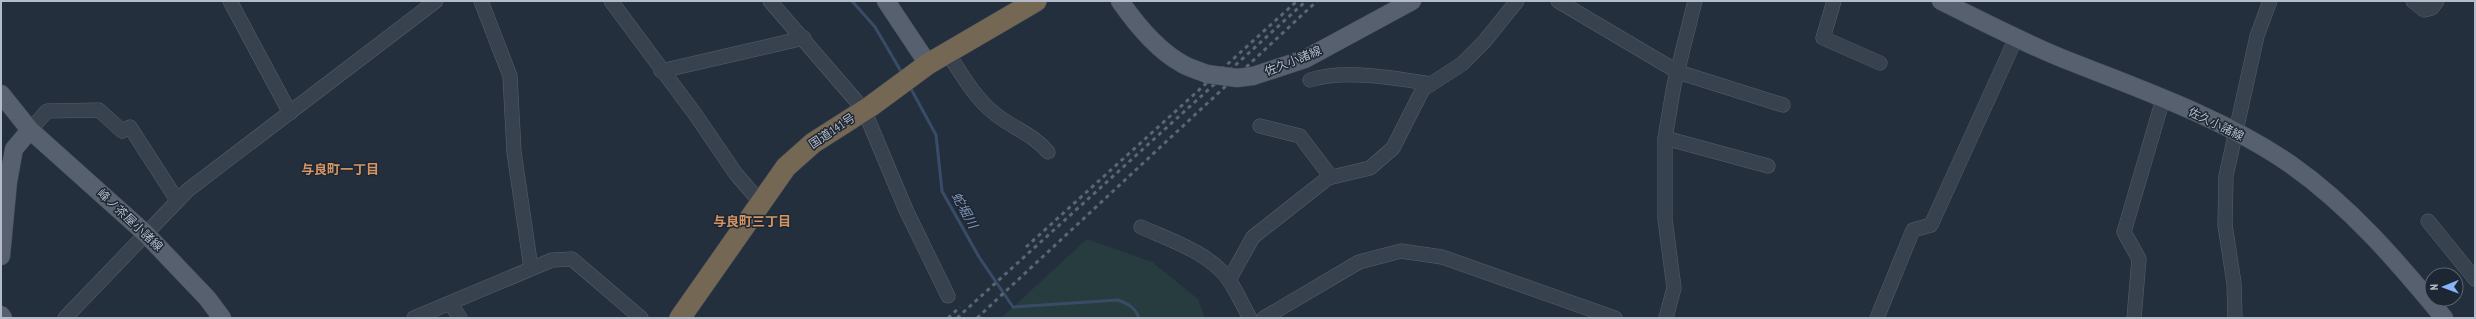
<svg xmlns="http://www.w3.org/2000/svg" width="2476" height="319" font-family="'PT Sans Narrow','Noto Sans JP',sans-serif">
  <rect width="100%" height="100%" fill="#242f3e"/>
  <path fill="#263c3f" d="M1087,239L1152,262L1198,299L1205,318H1001Z"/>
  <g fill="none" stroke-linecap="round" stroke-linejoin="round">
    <g stroke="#394c67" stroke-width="3">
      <path d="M852,1L875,27L902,73"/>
      <path d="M910,87L936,135L942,191L979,257L1013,307L1118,300C1128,304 1135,307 1139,318"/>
    </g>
    <defs>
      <g id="minor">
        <path d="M230,1L290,113"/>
        <path d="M481,1L510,76L514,152L531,268"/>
        <path d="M611,1L695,114L736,174L762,204"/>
        <path d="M770,1L864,110L906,210L948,296"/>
        <path d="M1558,1L1678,72L1783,105"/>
        <path d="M1834,1L1823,38L1880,63"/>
        <path d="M2413,1L2424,10L2432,8L2437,1"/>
        <path d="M947,52C961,73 974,97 994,113C1012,128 1033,134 1048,152"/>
        <path d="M661,71L804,38"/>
        <path d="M1310,80C1343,69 1397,78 1431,84"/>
        <path d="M1260,126L1300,136L1331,177"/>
        <path d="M30,130L47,111L99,110L122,131L130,127L177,200"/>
        <path d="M1665,138L1768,166"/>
        <path d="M2428,221L2475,279"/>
        <path d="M1141,227C1170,240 1210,253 1229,280C1237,292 1243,306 1250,318"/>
        <path d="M1229,280L1253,237L1328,178L1370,168L1393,148L1423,89L1462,64L1484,42L1517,1"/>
        <path d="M450,303L460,318"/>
        <path d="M65,318L188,190L436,1"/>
        <path d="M414,318L552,260L572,259L641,318"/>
        <path d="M1264,318L1359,262L1401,251L1442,257L1615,318"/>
        <path d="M1666,318L1674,288L1665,219V138L1674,85L1695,1"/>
        <path d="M1877,318L1913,230L1931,225L2016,38"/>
        <path d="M2134,318L2139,259L2124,232L2163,99"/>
        <path d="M2235,318L2234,283L2225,225L2226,176L2257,36L2270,1"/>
      </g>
      <g id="major">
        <path d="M886,1L928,64"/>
        <path d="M1120,1C1136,24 1156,49 1181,63C1188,68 1198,70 1207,74"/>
        <path d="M1941,1C1980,20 2018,40 2059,57C2136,88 2220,116 2290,164C2350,206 2397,261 2444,318"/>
        <path d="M1253,76L1305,59L1412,1"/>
        <path d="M1,94L30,130L145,233L207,298L222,318"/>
        <path d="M1,256L8,182L14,149L30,130"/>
        <path d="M1,315L3,318"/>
      </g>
      <path id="highway" d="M680,318L786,167L813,143L871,106L928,64L1036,1"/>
    </defs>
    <use href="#minor" stroke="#565f6c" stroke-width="15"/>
    <use href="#major" stroke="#414a57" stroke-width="19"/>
    <use href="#highway" stroke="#434c59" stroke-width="22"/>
    <use href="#minor" stroke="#38414e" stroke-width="14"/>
    <use href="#major" stroke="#56606e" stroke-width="18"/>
    <use href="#highway" stroke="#746855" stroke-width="21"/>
    <g stroke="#5a6575" stroke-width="3" stroke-dasharray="4 4" stroke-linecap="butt">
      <path d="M1026,247L1297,1"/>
      <path d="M948,318L960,307"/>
      <path d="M957,318L1306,1"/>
      <path d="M977,318L1317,1"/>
    </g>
    <defs>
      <path id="major-bridge" d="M1207,74L1237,78L1253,76"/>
    </defs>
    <use href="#major-bridge" stroke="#414a57" stroke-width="19" stroke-linecap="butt"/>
    <use href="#major-bridge" stroke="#56606e" stroke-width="18"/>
  </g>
  <g text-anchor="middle" stroke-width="3" stroke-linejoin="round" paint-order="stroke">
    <g font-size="12" fill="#b4bcc9" stroke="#1d2633">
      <text transform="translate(1293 61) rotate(-22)" y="4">佐久小諸線</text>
      <text transform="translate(2216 124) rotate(26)" y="4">佐久小諸線</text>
      <text transform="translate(832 131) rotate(-34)" y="4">国道141号</text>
      <text transform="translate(130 220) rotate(43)" y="4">峰ノ茶屋小諸線</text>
    </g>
    <g font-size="13" font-weight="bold" fill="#d59563" stroke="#1d2633">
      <text x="340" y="174">与良町一丁目</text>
      <text x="752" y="226">与良町三丁目</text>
    </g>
    <g font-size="13" font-style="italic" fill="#7c92b1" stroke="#1d2633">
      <text transform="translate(965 210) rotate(61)" y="5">蛇堀川</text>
    </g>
  </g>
  <rect width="2476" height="319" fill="none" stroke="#b4bcc9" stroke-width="4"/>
  <g transform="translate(2444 287) rotate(269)"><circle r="19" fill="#1d2633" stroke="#59626f"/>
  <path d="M0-3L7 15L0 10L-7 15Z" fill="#8ab4f8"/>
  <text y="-6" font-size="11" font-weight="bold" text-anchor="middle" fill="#b4bcc9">N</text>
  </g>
</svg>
